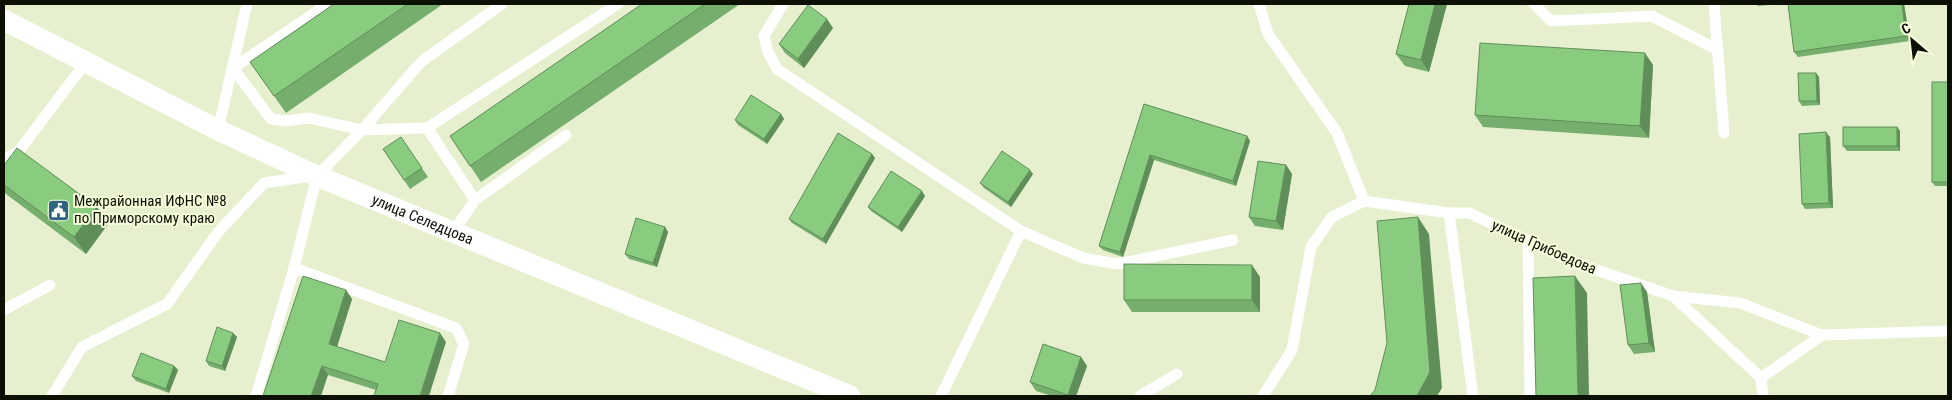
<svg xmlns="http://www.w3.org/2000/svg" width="1952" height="400" font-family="'Roboto Condensed',sans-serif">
  <rect width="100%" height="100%" fill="#e7f0ce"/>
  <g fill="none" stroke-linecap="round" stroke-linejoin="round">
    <g stroke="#fff" stroke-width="11">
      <path d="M328,4L233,68L271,119L286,121L309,118L362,130L427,128L618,4"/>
      <path d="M783,4L764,36L768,52L777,69L1021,231L941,396"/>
      <path d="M1259,4L1268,34L1337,133L1364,201"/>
      <path d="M1534,4L1551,21L1652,16L1718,50"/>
      <path d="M1714,4L1724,133"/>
      <path d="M427,128L475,200"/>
      <path d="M218,130L247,4"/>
      <path d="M4,159L18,152L86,62"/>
      <path d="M1449,213L1473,396"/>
      <path d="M1021,231L1083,258L1118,264L1233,240"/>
      <path d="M453,232L475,200L566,135"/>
      <path d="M1528,242L1530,396"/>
      <path d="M294,268L456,328L464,344L448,396"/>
      <path d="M1673,296L1761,378L1763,396"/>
      <path d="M4,310L50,285"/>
      <path d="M1761,378L1822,335"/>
      <path d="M52,396L82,347L167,304L219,231L264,183L311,176"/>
      <path d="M256,396L294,268L317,176L362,130L421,62L502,4"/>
      <path d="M1140,396L1177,374"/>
      <path d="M1263,396L1292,350L1311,247L1332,217L1364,201L1449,213H1469L1576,263L1673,296L1740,303L1822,335L1948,331"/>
    </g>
    <path stroke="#fff" stroke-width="21" id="s1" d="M4,20L218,130L317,176L850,396"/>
  </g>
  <g fill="#76af6d">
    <path d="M334,4H443L286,113L250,62Z"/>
    <path d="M642,4H740L481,182L450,136Z"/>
    <path d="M1409,4H1447L1429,72L1405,66L1396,54Z"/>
    <path d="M1756,4H1779L1758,6Z"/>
    <path d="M1788,4H1904L1910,41L1798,57L1794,52Z"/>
    <path d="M833,28L804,68L785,53L779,44Z"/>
    <path d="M1653,65L1649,138L1483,127L1475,115Z"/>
    <path d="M1816,73L1819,77L1820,105L1802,106L1799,101Z"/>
    <path d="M1948,82V186H1935L1932,182Z"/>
    <path d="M1144,104L1247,136L1250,141L1236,186L1154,160L1123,257L1103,250L1099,246Z"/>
    <path d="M781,114L784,119L767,144L738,125L735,120Z"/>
    <path d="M1897,127L1900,131V151H1847L1843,146Z"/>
    <path d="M401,137L428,177L410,189L383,149Z"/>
    <path d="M1830,137L1833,208L1805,209L1802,204Z"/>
    <path d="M872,154L875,158L826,244L792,223L789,219Z"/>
    <path d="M4,165L97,207L108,224L86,254L6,194L4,192Z"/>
    <path d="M1286,165L1292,174L1283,230L1255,226L1249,217Z"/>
    <path d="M1033,174L1011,207L984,188L980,183Z"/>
    <path d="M925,196L902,232L871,211L868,207Z"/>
    <path d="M665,227L668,232L657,267L629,259L625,254Z"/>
    <path d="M1260,277V312H1132L1124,300Z"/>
    <path d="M346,290L352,299L337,347L385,362L446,342L376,390L328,375L263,396Z"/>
    <path d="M1647,292L1655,352L1634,354L1628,345Z"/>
    <path d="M233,333L237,337L225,371L209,366L206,361Z"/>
    <path d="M1081,357L1087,366L1076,396H1052L1036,391L1030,382Z"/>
    <path d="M174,366L178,370L169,393L136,381L132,376Z"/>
  </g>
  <g fill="#608e59">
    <path d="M1435,4H1447L1429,72L1421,60Z"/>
    <path d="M1902,4H1904L1910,41L1906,36Z"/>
    <path d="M827,19L833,28L804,68L798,59Z"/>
    <path d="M1645,53L1653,65L1649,138L1640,126Z"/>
    <path d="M1816,73L1819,77L1820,105L1817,101Z"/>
    <path d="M781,114L784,119L767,144L764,139Z"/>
    <path d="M1897,127L1900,131V151L1897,146Z"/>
    <path d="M1826,132L1830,137L1833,208L1829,203Z"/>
    <path d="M1247,136L1250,141L1236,186L1233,181Z"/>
    <path d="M872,154L875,158L826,244L823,239Z"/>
    <path d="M1150,155L1154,160L1123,257L1120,252Z"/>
    <path d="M1286,165L1292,174L1283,230L1276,221Z"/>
    <path d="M1030,170L1033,174L1011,207L1008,202Z"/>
    <path d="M922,191L925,196L902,232L898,227Z"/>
    <path d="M97,207L108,224L86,254L74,237Z"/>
    <path d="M1418,217L1429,234L1442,388L1437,396H1417Z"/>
    <path d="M665,227L668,232L657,267L653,263Z"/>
    <path d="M1252,265L1260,277V312L1252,300Z"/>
    <path d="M1575,276L1587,293L1589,396H1578Z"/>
    <path d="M1641,283L1647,292L1655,352L1649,343Z"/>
    <path d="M346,290L352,299L335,353L329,344Z"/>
    <path d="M233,333L237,337L225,371L222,366Z"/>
    <path d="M440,333L446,342L429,396H420Z"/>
    <path d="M1081,357L1087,366L1076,396H1069L1068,395Z"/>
    <path d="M174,366L178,370L169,393L166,389Z"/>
    <path d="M322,366L328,375L321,396H311Z"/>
  </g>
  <g fill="#89cb7f" stroke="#608e59">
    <path d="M334,4H408L274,96L250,62Z"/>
    <path d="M642,4H705L470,166L450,136Z"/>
    <path d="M1409,4H1435L1421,60L1396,54Z"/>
    <path d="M1788,4H1902L1906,36L1794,52Z"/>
    <path d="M808,5L827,19L798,59L779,44Z"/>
    <path d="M1480,43L1645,53L1640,126L1475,115Z"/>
    <path d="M1798,73H1816L1817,101H1799Z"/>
    <rect x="1932" y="82" width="16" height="100"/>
    <path d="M751,95L781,114L764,139L735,120Z"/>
    <path d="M1144,104L1247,136L1233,181L1150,155L1120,252L1099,246Z"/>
    <rect x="1843" y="127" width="54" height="19"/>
    <path d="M1826,132L1829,203L1802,204L1799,134Z"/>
    <path d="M838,133L872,154L823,239L789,219Z"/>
    <path d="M401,137L422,168L404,180L383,149Z"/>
    <path d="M17,148L97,207L74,237L4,185V165Z"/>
    <path d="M1002,151L1030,170L1008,202L980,183Z"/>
    <path d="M1258,161L1286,165L1276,221L1249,217Z"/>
    <path d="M891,171L922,191L898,227L868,207Z"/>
    <path d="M1418,217L1430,372L1417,396H1370L1375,390L1387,343L1377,221Z"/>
    <path d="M636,218L665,227L653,263L625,254Z"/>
    <path d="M1124,264L1252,265V300H1124Z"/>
    <path d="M303,276L346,290L329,344L385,362L399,320L440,333L420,396H374L378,384L322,366L311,396H263Z"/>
    <path d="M1575,276L1578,396H1536L1533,278Z"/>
    <path d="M1641,283L1649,343L1628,345L1620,285Z"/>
    <path d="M217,327L233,333L222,366L206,361Z"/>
    <path d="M1043,344L1081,357L1068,395L1030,382Z"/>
    <path d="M141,353L174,366L166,389L132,376Z"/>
  </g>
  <defs>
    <symbol id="civic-square" viewBox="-11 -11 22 22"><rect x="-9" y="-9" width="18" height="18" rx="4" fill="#2d657f" stroke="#f5fddb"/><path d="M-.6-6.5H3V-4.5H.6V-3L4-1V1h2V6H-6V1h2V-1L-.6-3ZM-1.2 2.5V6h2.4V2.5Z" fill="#fff"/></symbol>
  </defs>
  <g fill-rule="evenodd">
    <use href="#civic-square" x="46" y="198" width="25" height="25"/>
  </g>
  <g text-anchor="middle" stroke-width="4" stroke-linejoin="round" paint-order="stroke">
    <g font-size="15" fill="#0d1005" stroke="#f5fddb" text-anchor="start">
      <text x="74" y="206">Межрайонная ИФНС №8<tspan x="74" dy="17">по Приморскому краю</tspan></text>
    </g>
    <g font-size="15" fill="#0d1005" stroke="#f5fddb">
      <text dy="5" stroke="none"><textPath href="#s1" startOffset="464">улица Селедцова</textPath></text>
      <text transform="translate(1544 247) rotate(24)" y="5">улица Грибоедова</text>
    </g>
  </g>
  <rect width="1952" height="400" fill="none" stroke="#0d1005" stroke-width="10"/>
  <g transform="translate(1912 40) rotate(332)" stroke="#f5fddb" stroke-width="4" paint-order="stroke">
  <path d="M0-4L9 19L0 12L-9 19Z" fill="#0d1005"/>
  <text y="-8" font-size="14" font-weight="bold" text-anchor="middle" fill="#0d1005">С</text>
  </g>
</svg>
